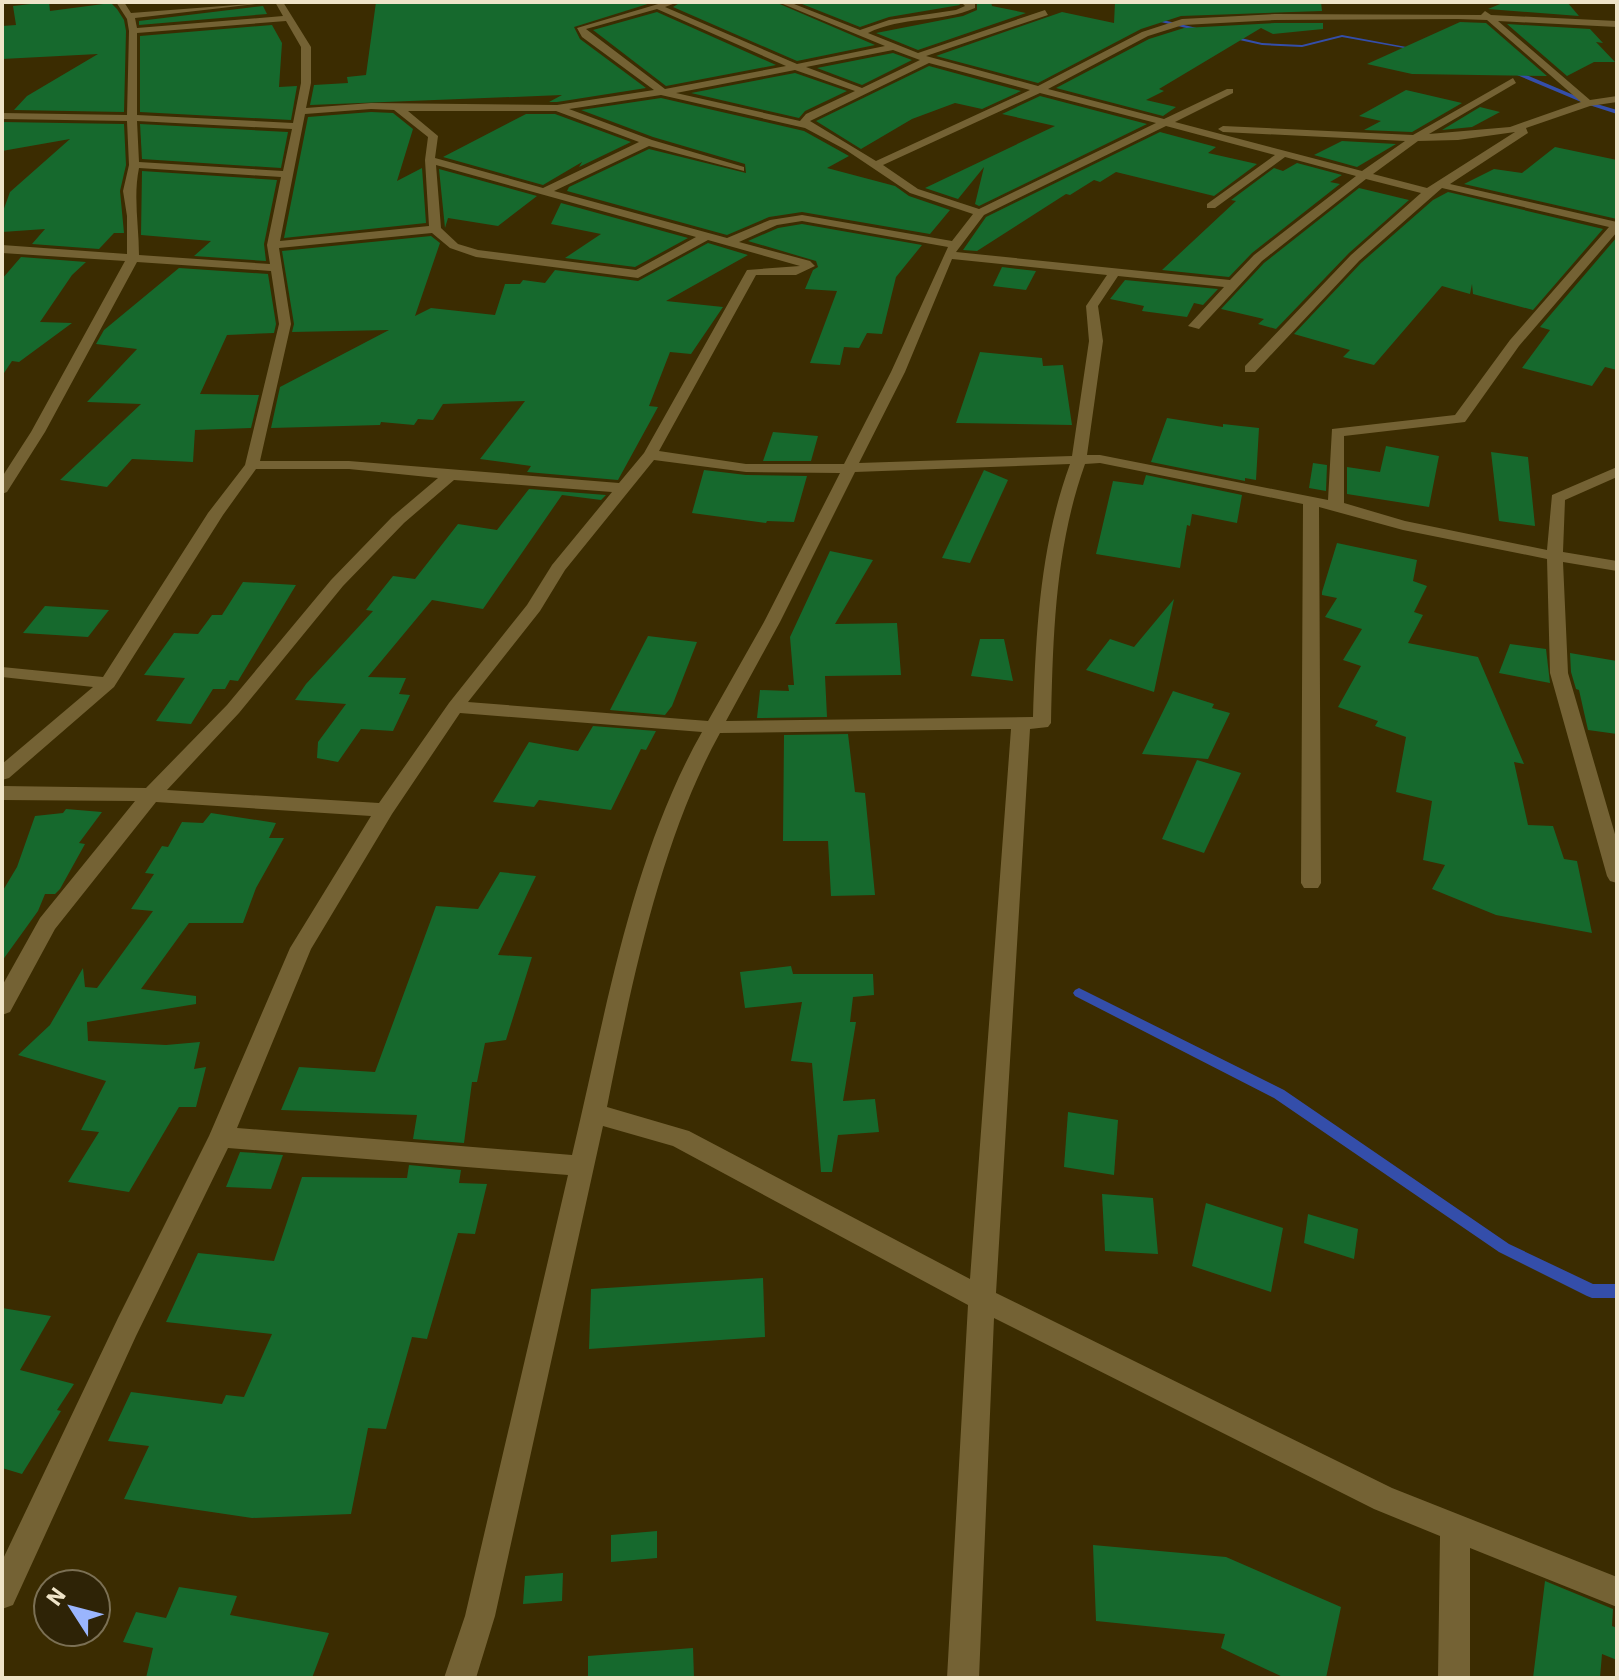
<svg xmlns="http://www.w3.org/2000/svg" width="1619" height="1680" font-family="'IBM Plex Sans',sans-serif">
  <rect width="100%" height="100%" fill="#3b2c01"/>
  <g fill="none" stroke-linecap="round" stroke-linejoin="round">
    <g fill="#344eaa" fill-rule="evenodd">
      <path d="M1150,17L1201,29V30L1199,31L1148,19Z"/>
      <path d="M1228,35L1262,43L1302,45L1342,35L1417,49L1415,50L1342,37L1302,47L1262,45L1226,37Z"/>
      <path d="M1512,69L1590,102L1617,110V114L1586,104L1510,72Z"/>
      <path d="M1079,988L1284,1090L1509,1244L1593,1284H1617V1298H1592L1587,1296L1499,1252L1274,1098L1075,996L1073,993L1075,990Z"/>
    </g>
  </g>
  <g fill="#16692d">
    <path d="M49,2L50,11L111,3L117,9L124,20L126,31L124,112L14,110L27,96L98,54L2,59V26L16,25L13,6Z"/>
    <path d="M376,2H654L574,27L580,39L646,88L557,102H549L562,95L310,105L314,85L348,83L347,77L366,75Z"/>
    <path d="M681,2H775L875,45L797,61L673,7Z"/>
    <path d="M797,2H958L960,5L889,17L860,27Z"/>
    <path d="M977,2H991L992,6L1026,13L918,50L876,33L963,16L977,10Z"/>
    <path d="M1115,2H1321L1322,11L1181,16L1141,29L1038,83L936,56L1062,12L1114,23Z"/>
    <path d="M1505,2H1567L1579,16L1488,9Z"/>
    <path d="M263,6L267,14L139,25V21Z"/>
    <path d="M657,12L776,65L666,86L593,30Z"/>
    <path d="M1460,22L1486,23L1547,76L1412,74L1367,64Z"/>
    <path d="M1275,23H1323V29L1273,34L1261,28L1159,89L1164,91L1146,100L1176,107L1163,116L1056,88L1149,39L1184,28Z"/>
    <path d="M1507,24L1590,29L1603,43L1596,42L1615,62H1594L1567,76Z"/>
    <path d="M272,25L282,43L279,87L297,86L291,120L140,112V36Z"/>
    <path d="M893,53L912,60L862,85L817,68Z"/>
    <path d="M929,66L1021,91L982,109L955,103L912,119L861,149L816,121Z"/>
    <path d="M795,73L847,91L805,111L799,118L691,93Z"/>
    <path d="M1406,90L1462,103L1412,132L1364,130L1381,121L1359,116Z"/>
    <path d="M1040,96L1147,124L979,206L975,204L984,167L958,199L925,188L1055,126L1002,114Z"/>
    <path d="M661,98L804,131L849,156L827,168L895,186L909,196L950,210L930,234L802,212L769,217L727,235L567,191L569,187L649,149L746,173L745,164L653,137L581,110Z"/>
    <path d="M1480,107L1500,112L1472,127L1442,130Z"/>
    <path d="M371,112L393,113L413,129L397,181L422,168L426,223L284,238L308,117Z"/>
    <path d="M526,114H555L631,142L579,167L582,162L543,185L443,157Z"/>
    <path d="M2,122L124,124L126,165L120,191L124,233H114L99,249L32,244L45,229L2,232V214L10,192L70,139L2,151Z"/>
    <path d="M140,124L288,132L281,168L142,159Z"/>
    <path d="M1160,132L1216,147L1208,153L1257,164L1214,196L1116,172L1100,182L1094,180L1070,195L1066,194L977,251L963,250L986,217Z"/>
    <path d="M1342,141L1396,144L1357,167L1314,155Z"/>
    <path d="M1555,147L1617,160V219L1464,184L1494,169L1522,173Z"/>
    <path d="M1297,163L1342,175L1330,182L1340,184L1252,253L1229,277L1162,270L1236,201L1231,200L1274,168L1283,171Z"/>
    <path d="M439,169L537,196L498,226L448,218L445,228Z"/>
    <path d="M142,171L277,180L264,244L266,261L194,256L211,241L141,235Z"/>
    <path d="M1359,188L1409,200L1349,253L1276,329L1258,324L1264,319L1221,309L1264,263Z"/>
    <path d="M1448,192L1603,229L1533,310L1473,294L1472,284L1470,294L1442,286L1374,365L1343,357L1350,350L1294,334L1361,263L1433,200Z"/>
    <path d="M561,203L688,238L635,267L565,258L601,234L551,224Z"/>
    <path d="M802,224L922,245L896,277L882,334L867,333L859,348L844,347L840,365L810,363L837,291L805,289L813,270L818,267L816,261L748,241L778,228Z"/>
    <path d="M431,236L440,243L415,316L431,308L495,315L505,284H520L523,280L545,283L555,270L638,281L708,243L748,255L666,301L723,307L691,354L670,352L649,406L658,407L618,480L527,472L531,466L480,459L525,401L443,404L433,420L418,419L414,425L381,422L380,425L271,428L280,387L389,330L292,332L294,324L282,251Z"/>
    <path d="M1617,237V370L1605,367L1592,386L1522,368L1550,330L1540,327Z"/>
    <path d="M21,257L86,262L72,275L40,322L72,323L19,362L12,361L2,376V279Z"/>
    <path d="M1002,267L1036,271L1026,290L993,286Z"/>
    <path d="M179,268L268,274L276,324L274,333L227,335L200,394L259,395L251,428L195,430L193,462L132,459L107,487L60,480L141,404L87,402L137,349L96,344L104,330Z"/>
    <path d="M1125,280L1218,289L1203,305L1194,303L1187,317L1142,311L1144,306L1110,299Z"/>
    <path d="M980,352L1042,358L1043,366L1063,365L1072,425L956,423Z"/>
    <path d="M1167,418L1223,427V424L1259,428L1256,480L1245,478V481L1151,462Z"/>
    <path d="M773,432L818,436L811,461H763Z"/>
    <path d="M1386,446L1439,456L1429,507L1347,494V467L1380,472Z"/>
    <path d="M1491,452L1528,457L1535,526L1499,521Z"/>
    <path d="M1313,463L1327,465L1326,491L1309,488Z"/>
    <path d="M704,470L746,475L807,476L794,522L767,521L766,523L692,513Z"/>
    <path d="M984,470L1008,480L970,563L942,558Z"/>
    <path d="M1146,475L1242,495L1237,523L1192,514L1190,526L1187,525L1180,568L1096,554L1113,481L1143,485Z"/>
    <path d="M529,489L606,495L601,500L562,495L483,609L432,600L368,677L406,678L399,694L410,695L393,731L361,729L338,762L317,758L318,742L346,704L295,700L306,684L373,611L366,610L393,576L415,579L458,524L497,530Z"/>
    <path d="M1337,543L1417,560L1413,581L1427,586L1414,612L1423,615L1408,643L1478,657L1524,764L1514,762L1528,825L1553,826L1564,859L1577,861L1592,933L1496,915L1432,889L1445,865L1423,860L1432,801L1396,792L1406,737L1375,726L1378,721L1338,707L1361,666L1343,660L1362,629L1325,617L1337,598L1322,595V592Z"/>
    <path d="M830,551L873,560L835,624L897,623L901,675L825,676L827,717L757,718L760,690L789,691L788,685H794L790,637Z"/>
    <path d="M243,582L296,585L238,681L230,680L225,689H213L191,724L156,721L185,678L144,675L174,633L198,634L212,615H222Z"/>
    <path d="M1174,599L1154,692L1086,670L1110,639L1134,647Z"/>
    <path d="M45,606L109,610L88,637L23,633Z"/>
    <path d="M648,636L697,642L672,706L665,715L610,710Z"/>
    <path d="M980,639H1004L1013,681L971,676Z"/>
    <path d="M1510,644L1546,649L1550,683L1499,673Z"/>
    <path d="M1570,653L1617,661V734L1588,730L1579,690L1576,689L1571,672Z"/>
    <path d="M1173,691L1214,704L1212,708L1230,713L1208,759L1142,754Z"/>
    <path d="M593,726L656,731L646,750L641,749L611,810L539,800L534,807L493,802L529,742L578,751Z"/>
    <path d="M848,734L855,792L865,793L875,895L831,896L828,841H783L784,735Z"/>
    <path d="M1197,760L1241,773L1204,853L1162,839Z"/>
    <path d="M66,809L102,812L79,843L85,844L60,889L55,894H45L38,911L2,961V892L17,867L35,816L63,813Z"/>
    <path d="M211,813L276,823L269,838H284L256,888L243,923H189L141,989L196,996V1004L87,1022L88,1041L166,1045L200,1042L194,1069L206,1067L196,1107H179L129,1192L68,1182L99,1132L81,1130L106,1081L18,1055L50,1025L83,968L85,987L97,988L153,911L131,909L154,874L145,873L162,846L168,847L182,822L203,823Z"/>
    <path d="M500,872L536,876L498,955L532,957L506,1040L485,1043L477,1082H472L464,1143L413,1139L417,1115L281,1110L299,1067L375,1072L436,906L478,909Z"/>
    <path d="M791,966L793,974H873L874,995L853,997L850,1022H856L843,1101L875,1099L879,1132L838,1135L832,1172H821L812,1063L791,1061L802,1002L745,1008L740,972Z"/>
    <path d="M1068,1112L1118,1120L1114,1175L1064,1167Z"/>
    <path d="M240,1152L283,1155L271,1189L226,1187Z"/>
    <path d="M409,1165L461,1170L459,1183L487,1184L475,1234L458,1233L427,1339L412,1337L386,1429L368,1428L351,1514L252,1518L124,1499L149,1446L108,1441L131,1392L222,1404L226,1395L244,1397L272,1334L166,1322L198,1253L274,1261L302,1177L407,1178Z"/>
    <path d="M1102,1194L1153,1198L1158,1254L1105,1251Z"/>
    <path d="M1206,1203L1283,1228L1271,1292L1192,1266Z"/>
    <path d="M1308,1214L1358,1229L1354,1259L1304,1243Z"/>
    <path d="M763,1278L765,1337L589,1349L591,1289Z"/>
    <path d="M2,1308L51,1316L20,1370L74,1384L57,1410L61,1411L22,1474L2,1468Z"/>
    <path d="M657,1531V1558L611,1562V1535Z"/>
    <path d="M1093,1545L1226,1557L1341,1607L1326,1678H1285L1221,1648L1225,1634L1096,1621Z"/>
    <path d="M563,1573L562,1601L523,1604L525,1576Z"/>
    <path d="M1545,1581L1613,1609L1612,1626L1617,1628V1660L1602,1654L1600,1678H1533Z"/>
    <path d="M179,1587L237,1596L230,1615L329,1633L312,1678H146L153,1648L123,1642L136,1612L166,1618Z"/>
    <path d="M693,1648L694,1678H588V1656Z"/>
  </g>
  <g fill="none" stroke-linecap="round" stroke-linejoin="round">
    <path fill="#746234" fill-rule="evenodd" d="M116,2H124L131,13L274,2L135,18L137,28L283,16L275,2H283L311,47V83L306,108L371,103L557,105L654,90L582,37L577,28L665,2H678L665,7L797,64L885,46L778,2H789L860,30L889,20L956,10L965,6L961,2L975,4V8C941,23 902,16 868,33L918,53L1045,10L1048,15L926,56L1038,86L1142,32L1182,19L1275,14L1481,15L1485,11L1491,15L1617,21V27L1498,21L1590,100L1617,96V102L1590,106L1526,128L1528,133L1450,184L1617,222V232L1519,346L1465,422L1344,436V503L1405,521L1547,550L1552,495L1617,467V477L1565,500L1563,552L1617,561V571L1563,562L1568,673L1617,841V883L1610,881L1607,876L1550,673L1547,559L1403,530L1319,507L1321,883L1318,888H1304L1301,883L1303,504L1100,463L1085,464C1055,548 1053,635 1051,723L1048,727L1030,729L996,1293L1392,1488L1617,1577V1607L1470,1548V1678H1438L1440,1536L1374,1509L994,1318L979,1678H947L968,1305L673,1146L603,1126L495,1616L476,1678H444L465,1616L568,1175L228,1148L136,1336L13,1605L2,1609V1561L118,1318L209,1136L290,948L371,816L156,802L55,929L10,1012L2,1015V986L40,918L135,801L2,800V786L146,788L227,705L331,580L392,517L438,478L349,469H256L223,515L114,687L9,778L2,780V764L93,687L2,677V667L103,677L208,513L245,465L279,324L271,271L137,262L45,432L7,492L2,494V477L31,432L125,261L2,253V245L127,254V216L123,191L129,165L127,121L2,119V113L127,115L129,31L127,19ZM657,9L786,66L665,89L586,29ZM1458,19L1487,20L1581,102L1510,127L1429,134L1516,83L1513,78L1413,135L1223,126L1218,129L1223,132L1405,141L1362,171L1175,122L1233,93V89H1227L1164,119L1048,89L1148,36L1183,25L1275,20ZM286,21L301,47V83L293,123L137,115V33ZM893,50L920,60L862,88L806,67ZM929,63L1030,90L876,161L810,121ZM795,70L855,91L806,114L800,121L676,93ZM1040,93L1156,123L979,209L918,189L883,165ZM661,95L805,128L846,150L910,193L973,214L952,241L802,215L770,220L727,238L554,191L649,146L744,171V167L652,140L569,109ZM371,109L394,110L428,137L425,160L429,226L280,241L305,114ZM408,111H556L639,142L543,188L435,158L438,136ZM137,121L292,129L283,171L139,162ZM1166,126L1275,155L1207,204V208H1215L1285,157L1356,176L1254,255L1230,280L956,252L984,215ZM1515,132L1427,188L1373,174L1418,141L1458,140ZM436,165L696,237L636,270L478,250L458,244L441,228ZM139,168L281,177L267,245L270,264L139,255C139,226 133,197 139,168ZM1366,179L1421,193L1351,255L1245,366V372H1255L1359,261L1442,188L1609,227L1510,340L1455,415L1332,429L1328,500L1100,455H1087L1103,341L1098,306L1118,276L1224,287L1188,326L1199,329L1262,261ZM802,221L948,247L891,372L844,464H746L659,451L756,275H796L815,266L810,261L739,242L777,225ZM432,233L450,248L476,257L638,278L708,240L800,266L747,270L644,453L619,483L349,461H260L291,324L279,248ZM952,259L1107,275L1086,306L1089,341L1072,456L859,463L905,372ZM654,460L746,472L840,473L764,622L708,721L468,702L540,611L565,570ZM1070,464C1040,546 1036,631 1033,717L726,721L780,622L855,472ZM454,480L612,492L552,565L527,605L449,703L379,803L167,790L239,713L343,586L404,523ZM460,713L702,732C631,857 605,1017 572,1155L237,1128L311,949L392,814ZM1011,729L970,1279L689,1131L607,1107C631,986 660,841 720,733Z"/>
  </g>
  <rect width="1619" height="1680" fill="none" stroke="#efe4c8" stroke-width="8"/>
  <g transform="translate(72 1608) rotate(306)"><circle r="38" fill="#2e2306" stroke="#7b7054" stroke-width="2"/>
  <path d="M0-6L14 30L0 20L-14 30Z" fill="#9ab5fd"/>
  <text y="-12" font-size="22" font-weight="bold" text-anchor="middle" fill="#efe4c8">N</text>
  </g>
</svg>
